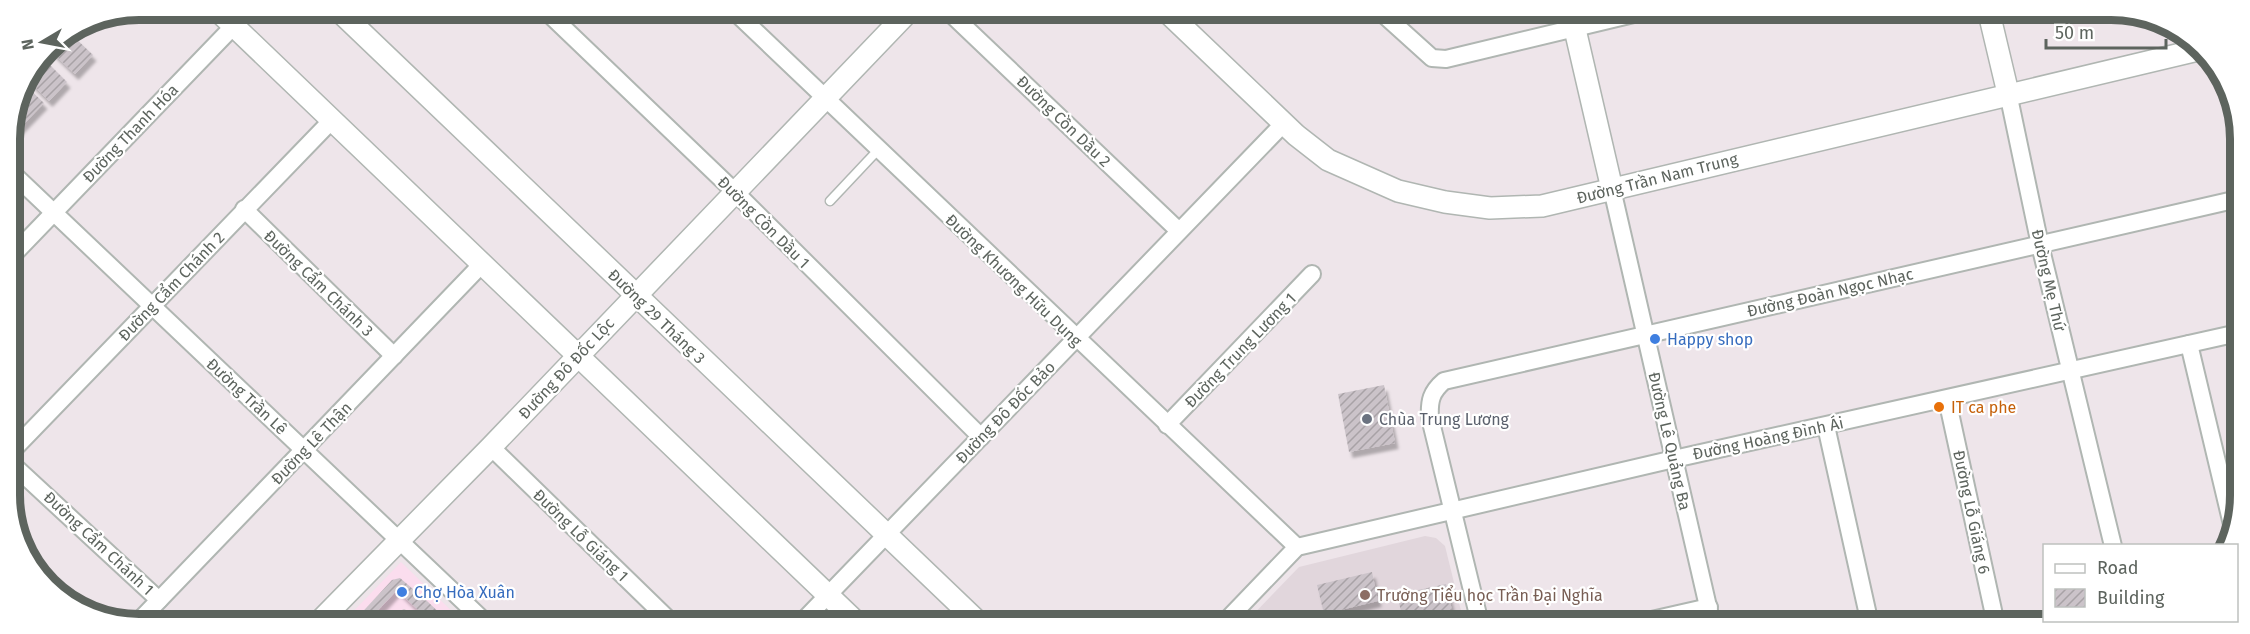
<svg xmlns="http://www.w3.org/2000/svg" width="2250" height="634" font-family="'Fira Sans',sans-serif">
  <defs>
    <pattern id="building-hatch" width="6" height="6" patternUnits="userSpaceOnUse" patternTransform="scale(1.5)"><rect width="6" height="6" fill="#cbc3c9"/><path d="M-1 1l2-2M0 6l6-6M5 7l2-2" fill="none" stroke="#a8a2a6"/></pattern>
    <filter id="shadow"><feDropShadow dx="3.5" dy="6" stdDeviation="1.5" flood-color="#0004"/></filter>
  </defs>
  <rect width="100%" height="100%" fill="#eee5ea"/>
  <path fill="#fbddee" d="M401,562L462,621H344Z"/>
  <path fill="#e1d6dc" d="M1425,536L1436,538L1445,546L1464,623H1245L1299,567Z"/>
  <g fill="url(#building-hatch)" filter="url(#shadow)">
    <path d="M69,32L93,55L75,74L47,47Z"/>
    <path d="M41,56L67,82L49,101L26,78Z"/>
    <path d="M23,83L44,103L18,130L11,123L19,89Z"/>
    <path d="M1384,385L1395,443L1349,452L1338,394Z"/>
    <path d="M1372,572L1378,601L1324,614L1317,585Z"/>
    <path d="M400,578L427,601L448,621H408L419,611L397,590L368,621H354L392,580Z"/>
    <path d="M1446,584L1453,615L1442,618L1444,623H1404L1399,603L1411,600L1409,592Z"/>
  </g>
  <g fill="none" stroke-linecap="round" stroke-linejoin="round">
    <defs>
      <g id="service">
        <path d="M830,201L878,150"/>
        <path d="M398,621L404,615"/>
      </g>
      <g id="minor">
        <path d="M545,10L735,192L981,437"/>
        <path d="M733,10L1297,547"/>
        <path d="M948,11L1179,231"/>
        <path d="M1381,12L1432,58L1446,59L1642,12"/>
        <path d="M2008,93L2040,245L2113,546"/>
        <path d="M9,170L484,621"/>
        <path d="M1612,189L1712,624"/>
        <path d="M244,209L394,356"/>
        <path d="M10,258L250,9"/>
        <path d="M2189,344L2234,533"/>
        <path d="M1947,399L1996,624"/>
        <path d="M1167,425L1312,274"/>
        <path d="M1826,426L1870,624"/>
        <path d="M491,447L671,622"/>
        <path d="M11,452L332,120"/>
        <path d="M11,463L159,600"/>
        <path d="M139,621L482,264"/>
        <path d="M802,622L1284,123"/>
        <path d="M1224,623L1297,547L1674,459L2238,333"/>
        <path d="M1480,623L1430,418C1429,401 1431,392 1444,381L2238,199"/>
        <path d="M1634,624L1709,607"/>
      </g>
      <g id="tertiary">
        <path d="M216,9L856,622"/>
        <path d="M337,9L978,622"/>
        <path d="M1166,11L1296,135L1328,160L1398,191L1445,202L1490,208L1542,206L2202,49"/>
        <path d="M1571,12L1612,189"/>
        <path d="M1989,13L2008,93"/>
        <path d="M320,621L491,447L909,11"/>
      </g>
    </defs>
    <use href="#service" stroke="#b0b6b2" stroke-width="11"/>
    <use href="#minor" stroke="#b0b6b2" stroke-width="20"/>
    <use href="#tertiary" stroke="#b0b6b2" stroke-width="24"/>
    <use href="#service" stroke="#fff" stroke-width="8"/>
    <use href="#minor" stroke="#fff" stroke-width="16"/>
    <use href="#tertiary" stroke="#fff" stroke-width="21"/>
  </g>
  <g fill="#3f7fe0" stroke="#fff" stroke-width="2">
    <circle cx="1655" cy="339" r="6"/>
    <circle cx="402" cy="592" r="6"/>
  </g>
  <circle fill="#e8710a" stroke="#fff" stroke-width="2" cx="1939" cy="407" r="6"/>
  <circle fill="#6b7280" stroke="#fff" stroke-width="2" cx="1367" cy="419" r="6"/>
  <circle fill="#8d6e63" stroke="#fff" stroke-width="2" cx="1365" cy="595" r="6"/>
  <g text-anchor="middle" stroke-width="4.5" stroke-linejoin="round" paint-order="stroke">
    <g font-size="16" fill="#5d645e" stroke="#fff">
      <text transform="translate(1064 121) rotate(44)" y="6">Đường Cồn Dầu 2</text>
      <text transform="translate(130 133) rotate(-46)" y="6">Đường Thanh Hóa</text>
      <text transform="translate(1657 178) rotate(-14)" y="6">Đường Trần Nam Trung</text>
      <text transform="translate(764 222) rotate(45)" y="6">Đường Cồn Dầu 1</text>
      <text transform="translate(1014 280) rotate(44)" y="6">Đường Khương Hữu Dụng</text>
      <text transform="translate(2049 280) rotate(77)" y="6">Đường Mẹ Thứ</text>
      <text transform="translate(319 283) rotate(44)" y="6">Đường Cẩm Chánh 3</text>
      <text transform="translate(171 286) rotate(-46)" y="6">Đường Cẩm Chánh 2</text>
      <text transform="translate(1830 292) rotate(-13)" y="6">Đường Đoàn Ngọc Nhạc</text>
      <text transform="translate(657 316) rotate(44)" y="6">Đường 29 Tháng 3</text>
      <text transform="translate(1240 350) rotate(-46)" y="6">Đường Trung Lương 1</text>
      <text transform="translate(566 368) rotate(-47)" y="6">Đường Đô Đốc Lộc</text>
      <text transform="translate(247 396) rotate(43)" y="6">Đường Trần Lê</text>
      <text transform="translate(1005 412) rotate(-46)" y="6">Đường Đô Đốc Bảo</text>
      <text transform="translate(1768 438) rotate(-12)" y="6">Đường Hoàng Đình Ái</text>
      <text transform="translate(1670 441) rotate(77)" y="6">Đường Lê Quảng Ba</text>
      <text transform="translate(311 443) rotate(-46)" y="6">Đường Lê Thận</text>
      <text transform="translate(1972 512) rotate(78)" y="6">Đường Lỗ Giáng 6</text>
      <text transform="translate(581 535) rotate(44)" y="6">Đường Lỗ Giáng 1</text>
      <text transform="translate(99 543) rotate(43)" y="6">Đường Cẩm Chánh 1</text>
    </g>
    <g font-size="16" fill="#366cbe" stroke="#fff" text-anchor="start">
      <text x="1667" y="345">Happy shop</text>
      <text x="414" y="598">Chợ Hòa Xuân</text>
    </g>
    <g font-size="16" fill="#c56008" stroke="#fff" text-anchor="start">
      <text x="1951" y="413">IT ca phe</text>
    </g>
    <g font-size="16" fill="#5b616d" stroke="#fff" text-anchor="start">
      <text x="1379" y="425">Chùa Trung Lương</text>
    </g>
    <g font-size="16" fill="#785e54" stroke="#fff" text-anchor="start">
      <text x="1377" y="601">Trường Tiểu học Trần Đại Nghĩa</text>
    </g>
  </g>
  <path d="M0 0H2250V634H0ZM139 20H2111A119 119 0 0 1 2230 139V495A119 119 0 0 1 2111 614H139A119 119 0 0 1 20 495V139A119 119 0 0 1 139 20Z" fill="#fff" fill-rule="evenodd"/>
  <path fill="none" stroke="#5d645e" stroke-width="8" d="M139 20H2111A119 119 0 0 1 2230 139V495A119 119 0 0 1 2111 614H139A119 119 0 0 1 20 495V139A119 119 0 0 1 139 20Z"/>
  <rect x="2043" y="544" width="195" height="78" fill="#ffffff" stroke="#bec1bf" stroke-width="1.5"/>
  <rect x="2055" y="564" width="30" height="9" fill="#ffffff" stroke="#bec1bf" stroke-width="1.5"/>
  <text x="2097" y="574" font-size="18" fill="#5d645e">Road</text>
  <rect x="2055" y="589" width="30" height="18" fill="url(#building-hatch)" stroke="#bec1bf" stroke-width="1.5"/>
  <text x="2097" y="604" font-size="18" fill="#5d645e">Building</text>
  <g transform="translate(42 42) rotate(260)" stroke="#ffffff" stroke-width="4.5" paint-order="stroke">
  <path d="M0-4.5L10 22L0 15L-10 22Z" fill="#5d645e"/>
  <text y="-9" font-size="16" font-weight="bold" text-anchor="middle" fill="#5d645e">N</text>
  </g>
  <path d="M2046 39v9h120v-9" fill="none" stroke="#5d645e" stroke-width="3"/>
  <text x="2055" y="39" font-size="18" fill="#5d645e" stroke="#ffffff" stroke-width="4.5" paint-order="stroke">50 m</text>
</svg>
